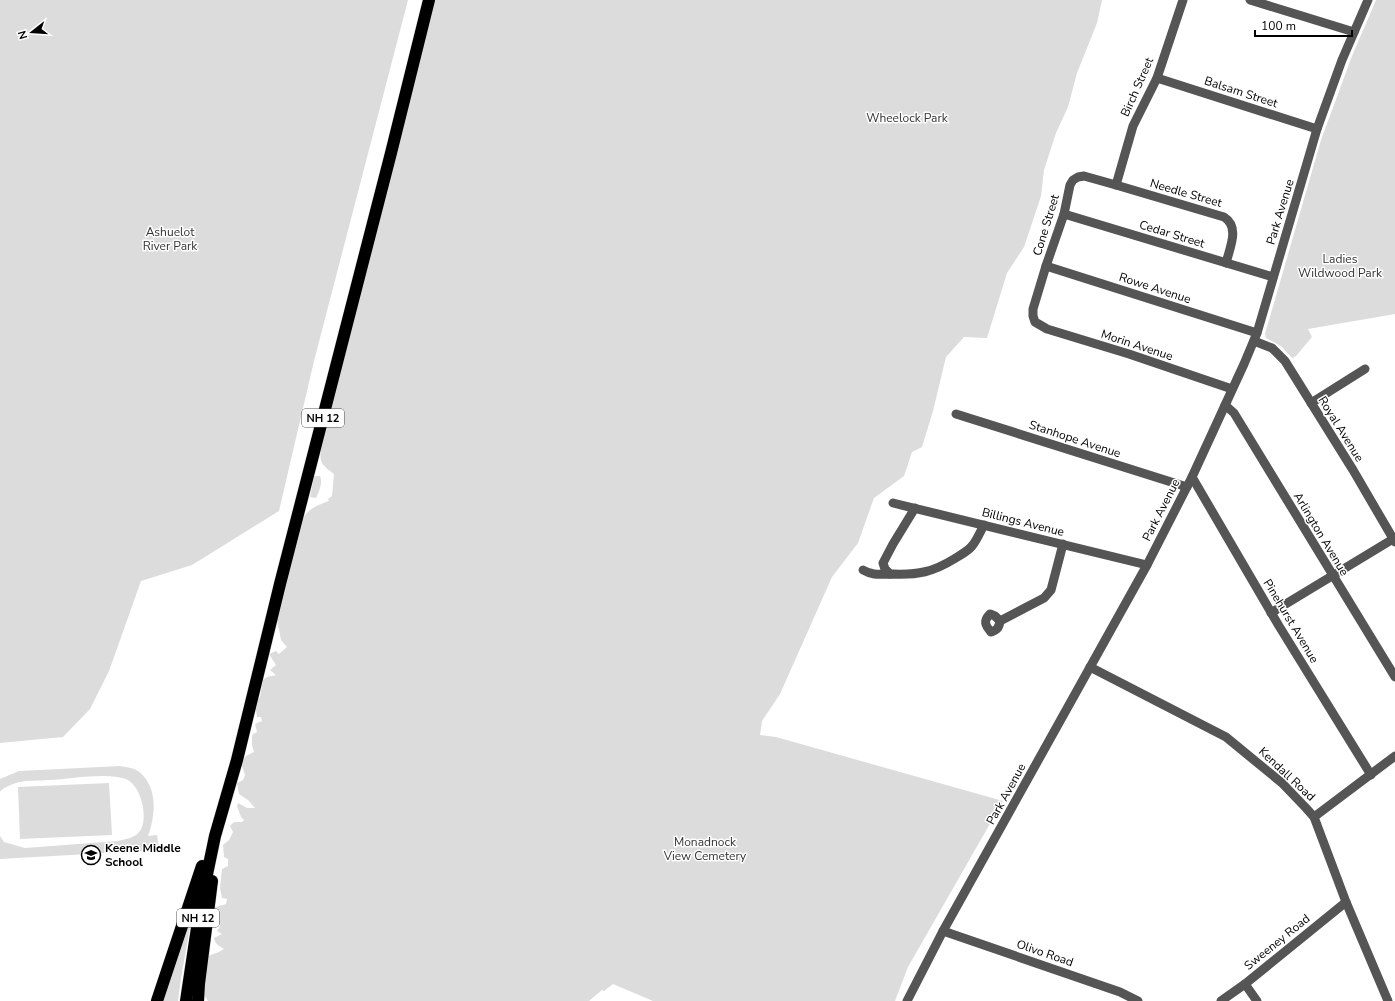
<svg xmlns="http://www.w3.org/2000/svg" width="1395" height="1001" font-family="'Nunito Sans',sans-serif">
  <rect width="100%" height="100%" fill="#fff"/>
  <g fill="#dcdcdc">
    <path d="M0,0H408L314,361L279,511L192,565L141,581L109,671L90,709L63,737L0,743Z"/>
    <path d="M434,0H1102L1097,23L1077,73L1068,107L1056,133L1044,170L1041,196L1024,247L1007,273L987,338L964,337L946,357L933,411L922,447L912,452L904,476L874,498L858,543L832,577L780,694L762,721L760,735L776,737L1003,801L908,967L895,1001H653L613,984L604,991L602,990L589,1001H208L204,995L205,957L219,952L224,949C219,946 215,944 214,938L222,934L217,931L220,926L215,917L217,910L213,908L226,904L227,899L222,898L220,888L222,869L228,866V859L224,857L223,845L229,840L233,832L230,826L234,822H242L244,820L241,817L237,806L238,803L247,808H255L248,800L239,794L237,783L243,780L245,775L241,763L246,756L254,752L252,745V735L257,732L255,724L262,721L261,717H257L255,703L260,697L263,680L267,677L276,675L270,670L276,665L269,654L276,651L279,654L287,647L281,640L277,620L302,520C304,518 305,514 308,512C311,508 323,503 329,501L328,499L332,496L334,474C319,463 319,461 322,443Z"/>
    <path d="M1376,0H1395V314L1308,329L1312,337L1296,356L1292,358L1281,346L1266,338L1265,334L1321,140L1352,56Z"/>
    <path d="M316,476H320C323,482 319,492 316,498L310,497L314,477Z"/>
    <path d="M120,766C125,767 134,768 138,771C158,786 156,815 148,836L157,835L159,850L0,859V836L4,842L25,848L118,841C126,839 135,838 140,831C149,818 141,785 126,779C107,772 70,779 49,780C39,781 28,780 19,782C13,784 3,787 0,792V779L19,771Z"/>
    <path d="M109,783L112,835L20,839L18,787Z"/>
    <path d="M190,918V927L181,978L178,1001H163Z"/>
  </g>
  <g fill="none" stroke-linecap="round" stroke-linejoin="round">
    <defs>
      <g id="highway">
        <path d="M157,1001L202,866"/>
        <path d="M186,1001L200,908L215,836L237,760L280,584L391,153L429,0"/>
        <path d="M198,1001L199,984L212,881"/>
      </g>
    </defs>
    <use href="#highway" stroke="#dbdbdb" stroke-width="13"/>
    <g stroke="#555" stroke-width="9">
      <path d="M1250,0L1354,32"/>
      <path d="M1157,78L1317,129"/>
      <path d="M1116,185L1133,126L1157,78L1183,0"/>
      <path d="M1064,214L1273,277"/>
      <path d="M1226,263C1230,247 1240,227 1224,217L1116,185L1084,176L1078,177L1073,180L1070,185L1064,214L1046,266L1033,309V316L1035,322L1047,329L1129,354L1232,389"/>
      <path d="M1046,266L1257,333"/>
      <path d="M1254,341L1272,348L1285,361L1353,470L1395,542"/>
      <path d="M1311,403L1365,369"/>
      <path d="M1225,405L1234,413L1395,677"/>
      <path d="M956,414L1187,487"/>
      <path d="M1192,477L1279,626L1371,775"/>
      <path d="M893,503L1147,565"/>
      <path d="M863,570C873,576 881,574 893,574C918,575 933,572 954,559C960,555 967,552 972,546C977,540 980,532 984,525"/>
      <path d="M890,574L885,569L883,563L893,544L915,508"/>
      <path d="M1271,613L1393,539"/>
      <path d="M990,614L995,616L1000,621C999,628 997,630 991,632C985,625 983,621 990,614Z"/>
      <path d="M1000,621L1044,598L1051,590L1063,544"/>
      <path d="M1090,667L1226,737L1282,783L1306,808L1314,817L1346,902L1388,1001"/>
      <path d="M1314,817L1395,756"/>
      <path d="M943,931L1120,992L1138,1001"/>
      <path d="M1245,984L1257,1001"/>
      <path d="M907,1001L943,931L1147,565L1192,477L1244,364L1257,333L1317,129L1342,60L1368,0"/>
      <path d="M1221,1001L1245,984L1346,902"/>
    </g>
    <use href="#highway" stroke="#000" stroke-width="12"/>
  </g>
  <defs>
    <symbol id="school-ring" viewBox="-11 -11 22 22"><circle r="9.5" fill="#fff" stroke="#000" stroke-width="1.5"/><path d="M0-5L7-2L0 1L-7-2ZM-4 1L0 2.5L4 1V4Q0 6-4 4Z" fill="#000"/></symbol>
  </defs>
  <g fill-rule="evenodd">
    <use href="#school-ring" x="80" y="844" width="22" height="22"/>
  </g>
  <g text-anchor="middle" stroke-width="3" stroke-linejoin="round" paint-order="stroke">
    <g fill="#fff" stroke="#4c4c4c" stroke-width="1">
      <rect x="302" y="409" width="42" height="18" rx="3"/>
      <rect x="177" y="909" width="42" height="18" rx="3"/>
    </g>
    <g font-size="11" font-weight="bold" fill="#000">
      <text x="323" y="422">NH 12</text>
      <text x="198" y="922">NH 12</text>
    </g>
    <g font-size="12" fill="#000" stroke="#fff">
      <text transform="translate(1137 87) rotate(-66)" y="4">Birch Street</text>
      <text transform="translate(1241 92) rotate(18)" y="4">Balsam Street</text>
      <text transform="translate(1186 193) rotate(16)" y="4">Needle Street</text>
      <text transform="translate(1280 212) rotate(-73)" y="4">Park Avenue</text>
      <text transform="translate(1046 225) rotate(-73)" y="4">Cone Street</text>
      <text transform="translate(1172 234) rotate(17)" y="4">Cedar Street</text>
      <text transform="translate(1155 288) rotate(18)" y="4">Rowe Avenue</text>
      <text transform="translate(1137 345) rotate(18)" y="4">Morin Avenue</text>
      <text transform="translate(1341 429) rotate(58)" y="4">Royal Avenue</text>
      <text transform="translate(1075 439) rotate(18)" y="4">Stanhope Avenue</text>
      <text transform="translate(1161 510) rotate(-63)" y="4">Park Avenue</text>
      <text transform="translate(1023 522) rotate(14)" y="4">Billings Avenue</text>
      <text transform="translate(1321 534) rotate(59)" y="4">Arlington Avenue</text>
      <text transform="translate(1291 621) rotate(59)" y="4">Pinehurst Avenue</text>
      <text transform="translate(1287 774) rotate(43)" y="4">Kendall Road</text>
      <text transform="translate(1006 794) rotate(-61)" y="4">Park Avenue</text>
      <text transform="translate(1277 942) rotate(-39)" y="4">Sweeney Road</text>
      <text transform="translate(1045 953) rotate(19)" y="4">Olivo Road</text>
    </g>
    <g font-size="12" fill="#333" stroke="#fff">
      <text x="907" y="122">Wheelock Park</text>
      <text x="170" y="236">Ashuelot<tspan x="170" dy="14">River Park</tspan></text>
      <text x="1340" y="263">Ladies<tspan x="1340" dy="14">Wildwood Park</tspan></text>
      <text x="705" y="846">Monadnock<tspan x="705" dy="14">View Cemetery</tspan></text>
    </g>
    <g font-size="12" font-weight="bold" fill="#000" stroke="#fff" text-anchor="start">
      <text x="105" y="852">Keene Middle<tspan x="105" dy="14">School</tspan></text>
    </g>
  </g>
  <g transform="translate(32 32) rotate(253)" stroke="#ffffff" stroke-width="3" paint-order="stroke">
  <path d="M0-3L7 15L0 10L-7 15Z" fill="#000000"/>
  <text y="-6" font-size="11" font-weight="bold" text-anchor="middle" fill="#000000">N</text>
  </g>
  <path d="M1255 30v6h97v-6" fill="none" stroke="#000000" stroke-width="2"/>
  <text x="1261" y="30" font-size="12" fill="#000000" stroke="#ffffff" stroke-width="3" paint-order="stroke">100 m</text>
</svg>
